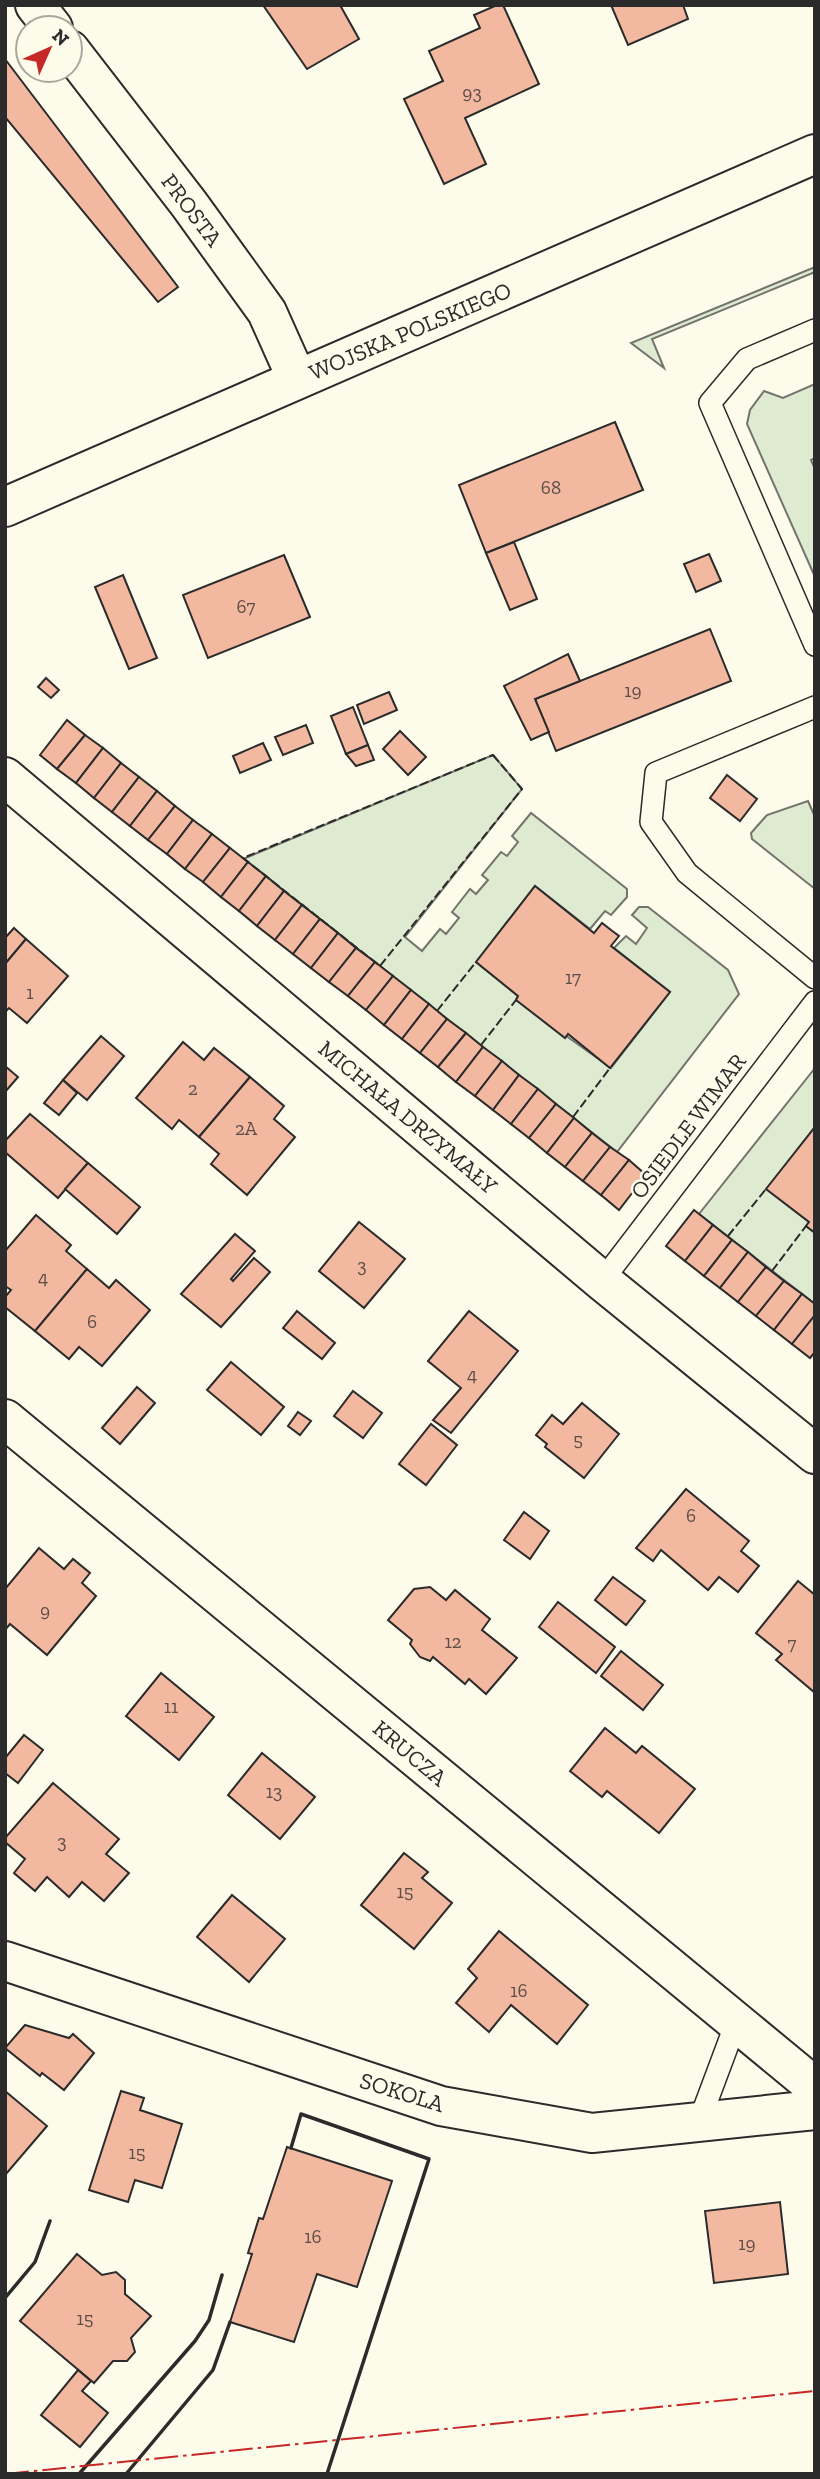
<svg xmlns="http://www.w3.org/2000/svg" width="820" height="2479" font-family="'Zilla Slab',serif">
  <rect width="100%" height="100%" fill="#fdfbea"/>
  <g fill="#deebd1" stroke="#74746e" stroke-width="2">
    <path d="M815,267V272L652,339L664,368L631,343Z"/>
    <path d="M815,384V458L811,460L815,469V577L747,424L750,410L764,391L783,398Z"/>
    <path d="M493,755L522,789L405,937L422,951L440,929L446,934L459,918L452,912L470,889L476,894L488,880L482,875L501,852L507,856L518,842L512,836L531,813L627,889V897L611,915L605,911L590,929L535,886L476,962L518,996L516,1000L611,1068L670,992L614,948L626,936L636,944L647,928L632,915L639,907H648L728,970L739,994L617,1152L243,859Z"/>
    <path d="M808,801L815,817V889L752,839L751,833L767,815Z"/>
    <path d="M815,1068V1127L767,1189L809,1222L806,1226L815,1233V1304L699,1214Z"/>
  </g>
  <g fill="#f2b8a0" stroke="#2b2b2b" stroke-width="2">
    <path d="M263,5H340L359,39L307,69Z"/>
    <path d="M497,5H503L539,84L465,118L486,164L444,184L404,99L443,81L429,51L480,28L474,15Z"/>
    <path d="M611,5H683L688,19L628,45Z"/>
    <path d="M5,59L178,287L158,302L5,117Z"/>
    <path d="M615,422L643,490L486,553L459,485Z"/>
    <path d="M514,542L537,599L510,610L486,553Z"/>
    <path d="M709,554L721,581L696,592L684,564Z"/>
    <path d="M284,555L310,617L208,658L183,595Z"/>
    <path d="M123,575L157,658L129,669L95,587Z"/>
    <path d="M710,629L731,681L556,751L535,699Z"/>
    <path d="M568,654L580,681L535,699L549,732L531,740L504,686Z"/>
    <path d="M46,678L59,690L51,698L38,687Z"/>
    <path d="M389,692L397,710L364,724L357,705Z"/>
    <path d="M353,707L368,745L346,754L331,716Z"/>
    <path d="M67,720L85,735L57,769L40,755Z"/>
    <path d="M306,725L313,743L283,755L275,737Z"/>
    <path d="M400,731L426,757L408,775L383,749Z"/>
    <path d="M85,735L103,748L76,783L57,769Z"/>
    <path d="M263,743L271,760L240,773L233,756Z"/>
    <path d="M368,745L374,760L356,766L346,754Z"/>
    <path d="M103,748L121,763L94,798L76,783Z"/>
    <path d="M121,763L139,777L112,812L94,798Z"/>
    <path d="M727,775L757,799L740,821L710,798Z"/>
    <path d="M139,777L157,791L130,826L112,812Z"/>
    <path d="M157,791L175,806L148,840L130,826Z"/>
    <path d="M175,806L193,820L167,854L148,840Z"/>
    <path d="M193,820L212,834L185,869L167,854Z"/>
    <path d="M212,834L230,848L203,882L185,869Z"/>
    <path d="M230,848L248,862L221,897L203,882Z"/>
    <path d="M248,862L266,876L239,911L221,897Z"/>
    <path d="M266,876L284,891L257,926L239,911Z"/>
    <path d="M535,886L594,933L602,923L611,930L619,936L611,946L670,992L610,1068L568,1034L565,1038L516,1000L518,996L476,962Z"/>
    <path d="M284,891L302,905L275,940L257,926Z"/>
    <path d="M302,905L320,919L293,954L275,940Z"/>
    <path d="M320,919L338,933L311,968L293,954Z"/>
    <path d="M14,928L26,939L5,964V938Z"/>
    <path d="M338,933L356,948L329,982L311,968Z"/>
    <path d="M26,939L68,976L27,1023L9,1008L5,1012V964Z"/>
    <path d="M356,948L375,962L348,996L329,982Z"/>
    <path d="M375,962L393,976L366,1010L348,996Z"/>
    <path d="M393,976L411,990L384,1025L366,1010Z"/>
    <path d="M411,990L429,1004L402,1039L384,1025Z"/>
    <path d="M429,1004L447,1019L420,1053L402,1039Z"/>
    <path d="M447,1019L466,1033L438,1067L420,1053Z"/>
    <path d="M466,1033L483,1047L456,1082L438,1067Z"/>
    <path d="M101,1036L124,1056L87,1100L63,1080Z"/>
    <path d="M183,1042L204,1060L214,1048L250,1077L199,1137L179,1120L172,1129L136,1098Z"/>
    <path d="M483,1047L502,1061L475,1096L456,1082Z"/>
    <path d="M502,1061L519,1075L493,1110L475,1096Z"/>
    <path d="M5,1066L18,1077L5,1092Z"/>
    <path d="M519,1075L538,1089L511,1124L493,1110Z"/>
    <path d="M250,1077L284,1106L274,1119L295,1137L247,1195L211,1164L219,1154L199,1137Z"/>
    <path d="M63,1080L77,1093L59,1115L44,1103Z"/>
    <path d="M538,1089L556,1104L529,1138L511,1124Z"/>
    <path d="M556,1104L574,1118L547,1153L529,1138Z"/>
    <path d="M30,1114L88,1163L58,1198L5,1152V1141Z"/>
    <path d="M574,1118L592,1133L565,1167L547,1153Z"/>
    <path d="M815,1127V1233L806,1226L809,1222L766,1189Z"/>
    <path d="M592,1133L610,1147L583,1181L565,1167Z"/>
    <path d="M610,1147L629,1160L601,1195L583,1181Z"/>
    <path d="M629,1160L646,1175L619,1210L601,1195Z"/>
    <path d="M88,1163L140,1207L117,1234L65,1189Z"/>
    <path d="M694,1210L713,1225L685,1261L666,1246Z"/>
    <path d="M36,1215L71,1245L66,1251L87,1269L35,1331L5,1307V1297L11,1290L5,1286V1251Z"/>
    <path d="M359,1222L405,1259L364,1308L319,1271Z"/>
    <path d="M713,1225L732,1240L704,1276L685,1261Z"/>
    <path d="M235,1234L255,1251L231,1279L233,1281L254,1258L270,1272L221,1327L181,1294Z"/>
    <path d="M732,1240L748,1252L720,1288L704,1276Z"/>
    <path d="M748,1252L766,1267L738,1302L720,1288Z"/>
    <path d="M766,1267L784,1281L756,1316L738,1302Z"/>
    <path d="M87,1269L109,1288L116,1280L150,1310L102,1366L79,1347L69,1359L35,1331Z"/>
    <path d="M784,1281L802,1294L774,1330L756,1316Z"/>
    <path d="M802,1294L815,1304V1315L792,1344L774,1330Z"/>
    <path d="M297,1311L335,1343L322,1359L283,1328Z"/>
    <path d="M469,1311L518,1351L451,1433L433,1420L461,1388L428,1361Z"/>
    <path d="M815,1315V1352L810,1358L792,1344Z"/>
    <path d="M231,1362L284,1407L261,1435L207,1390Z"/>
    <path d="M137,1387L155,1403L120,1444L102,1428Z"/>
    <path d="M353,1391L382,1413L363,1438L334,1416Z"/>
    <path d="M582,1403L619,1434L584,1478L545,1447L547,1444L536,1435L552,1415L563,1424Z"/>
    <path d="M298,1412L311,1421L300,1435L288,1426Z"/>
    <path d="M431,1424L457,1445L426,1485L399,1464Z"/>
    <path d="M686,1489L749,1541L741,1551L759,1566L738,1592L719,1577L708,1590L661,1550L653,1561L636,1548Z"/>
    <path d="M524,1512L549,1531L530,1559L504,1540Z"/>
    <path d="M39,1548L64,1569L73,1559L90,1573L82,1583L96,1596L47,1655L10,1624L5,1630V1589Z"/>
    <path d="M613,1577L645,1601L626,1625L595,1600Z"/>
    <path d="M798,1581L815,1595L814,1692L776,1660L782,1654L756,1633Z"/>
    <path d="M430,1587L446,1600L455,1590L490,1619L482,1630L517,1658L486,1694L469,1679L465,1684L433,1657L430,1661L420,1657L410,1644L412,1640L388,1620L414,1589Z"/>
    <path d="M558,1602L615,1647L596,1673L539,1627Z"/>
    <path d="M621,1651L663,1685L643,1710L601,1676Z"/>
    <path d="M161,1673L214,1717L179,1760L126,1716Z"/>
    <path d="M605,1728L636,1753L642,1746L695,1789L659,1833L607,1791L602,1797L570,1771Z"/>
    <path d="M24,1735L43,1750L18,1783L5,1773V1758Z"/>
    <path d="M262,1753L315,1797L280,1839L228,1795Z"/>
    <path d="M53,1783L119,1839L106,1854L129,1873L104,1901L82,1882L69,1897L47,1877L35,1891L14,1873L25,1859L5,1842V1838Z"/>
    <path d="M404,1853L428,1872L422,1878L452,1903L414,1949L361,1905Z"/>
    <path d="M232,1895L285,1939L249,1982L197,1937Z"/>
    <path d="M499,1931L588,2005L557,2044L511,2005L489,2032L456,2003L477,1978L468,1969Z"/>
    <path d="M25,2025L69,2038L73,2034L94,2053L64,2090L42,2073L40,2076L5,2048Z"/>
    <path d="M5,2091L47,2126L6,2174H5Z"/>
    <path d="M121,2091L144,2098L140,2110L182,2124L162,2188L135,2180L128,2202L89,2190Z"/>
    <path d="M287,2147L392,2181L357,2287L317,2274L294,2342L230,2322L252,2254L248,2253L259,2218L263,2219Z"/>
    <path d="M780,2202L788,2274L714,2283L705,2211Z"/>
    <path d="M77,2254L102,2275L116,2272L125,2280V2294L151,2316L131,2338L135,2352L127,2361H113L94,2383L20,2321Z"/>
    <path d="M78,2370L91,2381L82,2391L108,2413L80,2447L41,2415Z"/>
  </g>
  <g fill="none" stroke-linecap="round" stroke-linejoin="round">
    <defs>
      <g id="service">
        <path d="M815,330L747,359L710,403L815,645"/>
        <path d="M815,707L656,773L651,822L687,873L815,978"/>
        <path d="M602,1281L815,1002"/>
        <path d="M699,2122L736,2023"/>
      </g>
      <g id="minor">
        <path d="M35,5L53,28"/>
        <path d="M70,50L189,204L267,312L297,379"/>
        <path d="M5,777L602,1281L815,1454"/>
        <path d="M5,1419L815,2087"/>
        <path d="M5,1961L441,2106L592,2133L815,2110"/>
      </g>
      <path id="primary" d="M5,507L815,154"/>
    </defs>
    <use href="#service" stroke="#2b2b2b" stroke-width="24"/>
    <use href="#minor" stroke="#2b2b2b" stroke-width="42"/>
    <use href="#primary" stroke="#2b2b2b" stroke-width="42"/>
    <use href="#service" stroke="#fdfbea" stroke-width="21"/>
    <use href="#minor" stroke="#fdfbea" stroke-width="38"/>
    <use href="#primary" stroke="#fdfbea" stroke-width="38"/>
    <g stroke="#2b2b2b" stroke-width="2" stroke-dasharray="9 3.5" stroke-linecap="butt">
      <path d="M493,755L522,789L380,966L243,858Z"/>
      <path d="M437,1011L476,962"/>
      <path d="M481,1045L516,1000"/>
      <path d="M573,1117L610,1068"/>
      <path d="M728,1236L766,1189"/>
      <path d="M772,1271L806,1226"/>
    </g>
    <g stroke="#2b2b2b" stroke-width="3.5">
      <path d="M291,2148L301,2114L429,2159L327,2474"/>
      <path d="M5,2298L35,2262L50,2221"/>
      <path d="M79,2474L195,2341L209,2320L222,2275"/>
      <path d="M126,2474L213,2370L230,2322"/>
    </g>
    <path stroke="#c62828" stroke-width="2" stroke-dasharray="24 5 3.5 5" stroke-linecap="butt" d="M5,2474L815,2391"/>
  </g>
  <g text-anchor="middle" stroke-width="5" stroke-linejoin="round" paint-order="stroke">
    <g font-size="19" fill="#5d4e48">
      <text x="472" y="99">93</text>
      <text x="551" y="494">68</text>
      <text x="246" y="613">67</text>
      <text x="633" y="697">19</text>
      <text x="573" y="984">17</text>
      <text x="30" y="999">1</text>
      <text x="193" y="1095">2</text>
      <text x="246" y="1135">2A</text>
      <text x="362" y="1272">3</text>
      <text x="43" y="1284">4</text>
      <text x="92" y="1328">6</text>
      <text x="472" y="1381">4</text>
      <text x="578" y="1446">5</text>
      <text x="691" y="1522">6</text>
      <text x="45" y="1617">9</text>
      <text x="453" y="1648">12</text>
      <text x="792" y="1650">7</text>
      <text x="171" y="1713">11</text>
      <text x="274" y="1798">13</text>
      <text x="62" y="1848">3</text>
      <text x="405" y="1898">15</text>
      <text x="519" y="1997">16</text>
      <text x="137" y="2159">15</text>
      <text x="313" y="2243">16</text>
      <text x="747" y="2250">19</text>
      <text x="85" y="2325">15</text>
    </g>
    <g font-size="23" fill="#2b2b2b" stroke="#fdfbea">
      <text transform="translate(192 210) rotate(53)" y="8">PROSTA</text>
      <text transform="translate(410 331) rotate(-23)" y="8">WOJSKA POLSKIEGO</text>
      <text transform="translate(408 1117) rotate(40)" y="8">MICHAŁA DRZYMAŁY</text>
      <text transform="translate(688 1126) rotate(-53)" y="8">OSIEDLE WIMAR</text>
      <text transform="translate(410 1753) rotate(40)" y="8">KRUCZA</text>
      <text transform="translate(402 2092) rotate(17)" y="8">SOKOLA</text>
    </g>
  </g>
  <rect width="820" height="2479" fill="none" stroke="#2b2b2b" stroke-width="14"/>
  <g transform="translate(49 49) rotate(45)"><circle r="33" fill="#fdfbea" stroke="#a9a89e" stroke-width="2"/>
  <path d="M0-5L12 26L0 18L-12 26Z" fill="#c62828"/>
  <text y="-10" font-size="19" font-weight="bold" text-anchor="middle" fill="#2b2b2b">N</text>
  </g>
</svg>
